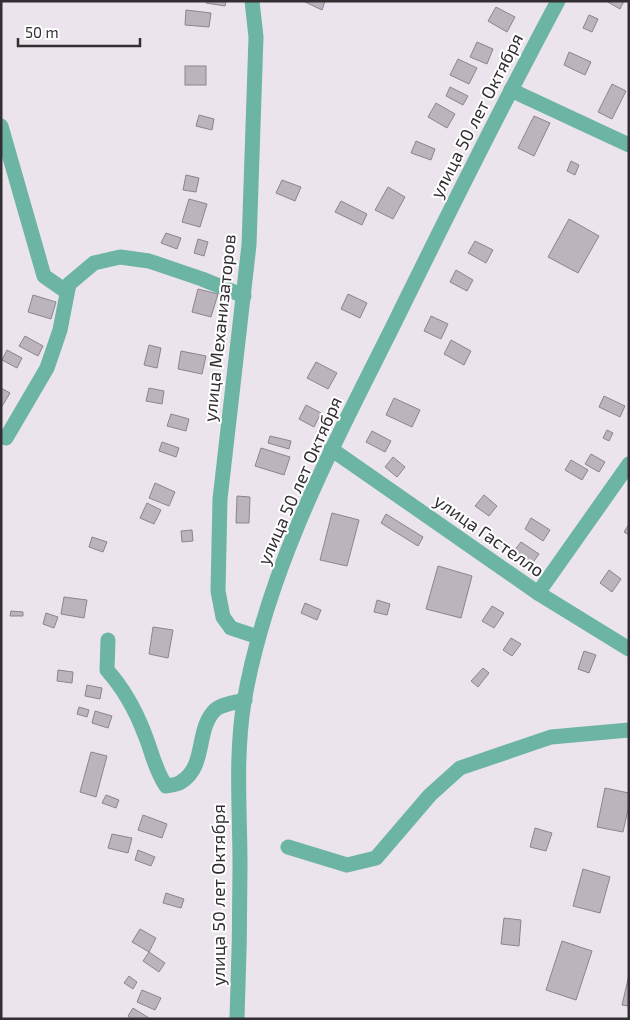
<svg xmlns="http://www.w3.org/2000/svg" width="630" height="1020" font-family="'Exo 2',sans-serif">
  <rect width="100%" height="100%" fill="#ece4ed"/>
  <g fill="#bcb4bd" stroke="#8d858e">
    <path d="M206,1H226L225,6L206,3Z"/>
    <path d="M303,1H325L322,10Z"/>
    <path d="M606,1H624L620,9Z"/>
    <path d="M496,7L515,17L507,32L488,21Z"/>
    <path d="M186,10L211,13L209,27L185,25Z"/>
    <path d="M589,15L598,19L592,32L583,28Z"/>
    <path d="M477,42L493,49L487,64L470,57Z"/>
    <path d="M569,52L591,62L585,75L564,65Z"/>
    <path d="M458,59L477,68L469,84L450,75Z"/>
    <rect x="185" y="66" width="21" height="19"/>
    <path d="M612,84L626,91L612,119L598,112Z"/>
    <path d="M450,87L468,96L463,105L446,96Z"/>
    <path d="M436,103L455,114L447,128L428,117Z"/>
    <path d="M199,115L214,119L212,130L196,126Z"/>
    <path d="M534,116L550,123L534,156L518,148Z"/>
    <path d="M416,141L435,149L431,160L411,153Z"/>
    <path d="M571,161L579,165L575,175L567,171Z"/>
    <path d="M186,175L199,178L196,192L183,190Z"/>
    <path d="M282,180L301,187L295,201L276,193Z"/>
    <path d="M388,187L405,197L393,219L375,210Z"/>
    <path d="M189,199L207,204L200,227L182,222Z"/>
    <path d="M341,201L367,214L362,225L335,212Z"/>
    <path d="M569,219L599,236L578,273L548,257Z"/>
    <path d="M166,233L181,238L177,249L161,243Z"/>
    <path d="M198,239L208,242L204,256L194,253Z"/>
    <path d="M475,241L493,250L486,263L468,253Z"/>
    <path d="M456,270L473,280L467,291L450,282Z"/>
    <path d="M198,289L218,294L211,317L192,312Z"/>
    <path d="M348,294L367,303L360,318L341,309Z"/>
    <path d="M33,295L56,302L51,319L28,312Z"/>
    <path d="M431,316L448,324L441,339L424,331Z"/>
    <path d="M25,336L43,346L38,356L19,346Z"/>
    <path d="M451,340L471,351L464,365L444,354Z"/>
    <path d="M149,345L161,348L157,368L144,365Z"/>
    <path d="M7,350L22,358L17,368L2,360Z"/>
    <path d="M181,351L206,356L202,374L178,369Z"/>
    <path d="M316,362L337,373L328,389L307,378Z"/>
    <path d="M1,388L10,393L1,408Z"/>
    <path d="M149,388L164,391L162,404L146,401Z"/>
    <path d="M604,396L625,406L620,417L599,407Z"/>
    <path d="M394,398L420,410L412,427L386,415Z"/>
    <path d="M306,405L321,413L314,427L299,419Z"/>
    <path d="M171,414L189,419L186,431L167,426Z"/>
    <path d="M607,430L613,433L609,441L603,438Z"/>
    <path d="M372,431L391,441L385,452L366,442Z"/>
    <path d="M270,436L291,441L289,449L268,443Z"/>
    <path d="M162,442L179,448L176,457L159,451Z"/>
    <path d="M261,448L290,457L284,475L255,466Z"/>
    <path d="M591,454L605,462L599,472L585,464Z"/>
    <path d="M393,457L405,467L397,477L385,467Z"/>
    <path d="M571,460L588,470L582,480L565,470Z"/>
    <path d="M155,483L175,492L169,506L149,498Z"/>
    <path d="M484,495L497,506L489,516L475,506Z"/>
    <path d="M237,496L250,497L249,523H236Z"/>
    <path d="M147,503L161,510L154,524L140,518Z"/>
    <path d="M332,513L359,520L347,566L320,560Z"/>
    <path d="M386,514L423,537L418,546L381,523Z"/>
    <path d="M531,518L550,530L543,541L525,529Z"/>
    <path d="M629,524V535L624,532Z"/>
    <path d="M192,530L193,541L182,542L181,531Z"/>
    <path d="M92,537L107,542L103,552L89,547Z"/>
    <path d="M521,542L539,554L529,568L511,555Z"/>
    <path d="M438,566L472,576L461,618L426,609Z"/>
    <path d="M609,570L621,579L612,592L600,583Z"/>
    <path d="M64,597L87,600L84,618L61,614Z"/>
    <path d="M377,600L390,604L387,615L374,612Z"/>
    <path d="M305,603L321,610L317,620L301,613Z"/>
    <path d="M492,606L504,613L494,628L482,621Z"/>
    <path d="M11,611L23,612V616H10Z"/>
    <path d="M46,613L58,617L54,628L43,624Z"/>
    <path d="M153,627L173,630L168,658L149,654Z"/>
    <path d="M511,638L521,644L512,656L503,650Z"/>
    <path d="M584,651L596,655L589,673L578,669Z"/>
    <path d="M483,668L489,673L478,687L471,681Z"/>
    <path d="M58,670L73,672L72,683L57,681Z"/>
    <path d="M87,685L102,688L100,699L85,696Z"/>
    <path d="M79,707L89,710L87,717L77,714Z"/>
    <path d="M95,711L112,716L108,728L92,723Z"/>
    <path d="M91,752L107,756L96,797L80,792Z"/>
    <path d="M605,788L629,793V805L623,832L597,827Z"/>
    <path d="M106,795L119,800L116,808L102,803Z"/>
    <path d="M143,815L167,824L162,838L138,830Z"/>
    <path d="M535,828L552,833L546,851L530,847Z"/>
    <path d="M112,834L132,838L128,853L108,848Z"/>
    <path d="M138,850L155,857L151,866L135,860Z"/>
    <path d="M583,869L610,877L600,913L573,906Z"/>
    <path d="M166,893L184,899L181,908L163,903Z"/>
    <path d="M504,918L521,920L519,946L501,944Z"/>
    <path d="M140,929L156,938L149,952L132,942Z"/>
    <path d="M562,941L592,951L576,1000L546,990Z"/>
    <path d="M149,952L165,963L159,972L143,961Z"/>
    <path d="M629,975V1006L622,1005Z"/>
    <path d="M129,976L137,982L133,989L124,983Z"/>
    <path d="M142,990L161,998L155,1010L137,1002Z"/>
    <path d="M133,1008L149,1018L148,1019H132L128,1016Z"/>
  </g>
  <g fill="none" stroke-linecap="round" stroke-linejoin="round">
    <g stroke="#6cb4a4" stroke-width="15">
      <path d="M252,1L256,37L249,245L220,499L218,591L223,617L231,628L258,637"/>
      <path d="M511,90L629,145"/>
      <path d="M1,126L44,276L67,292"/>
      <path d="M6,438L47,368L60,330L69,284L94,263L120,257L149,261L202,279L244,296"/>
      <path d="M331,449L538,593L629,649"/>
      <path d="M538,593L629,464"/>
      <path d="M108,640L107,670C124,689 136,711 145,735C152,752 155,770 166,786C170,785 177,785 181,782C207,766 195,730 215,710C221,704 237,702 245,700"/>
      <path d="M288,847L347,865L376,858L430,795L460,768L551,737L629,730"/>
      <path d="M237,1019C239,968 240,917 240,866C240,811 235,757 244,702C267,569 332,448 392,328C446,218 500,109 558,1"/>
    </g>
  </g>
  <g text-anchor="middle" stroke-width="4" stroke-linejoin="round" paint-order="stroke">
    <g font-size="18" fill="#322e32" stroke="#fff">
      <text transform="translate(477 116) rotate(-63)" y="6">улица 50 лет Октября</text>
      <text transform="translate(220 328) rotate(-84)" y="6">улица Механизаторов</text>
      <text transform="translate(300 481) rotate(-66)" y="6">улица 50 лет Октября</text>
      <text transform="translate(489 536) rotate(35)" y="6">улица Гастелло</text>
      <text transform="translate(219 895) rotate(-90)" y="6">улица 50 лет Октября</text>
    </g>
  </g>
  <rect width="630" height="1020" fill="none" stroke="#322e32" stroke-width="5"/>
  <path d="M18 38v8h122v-8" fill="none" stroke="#322e32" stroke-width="2.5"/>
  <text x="25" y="38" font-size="15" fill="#322e32" stroke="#ffffff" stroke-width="4" paint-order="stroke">50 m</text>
</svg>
